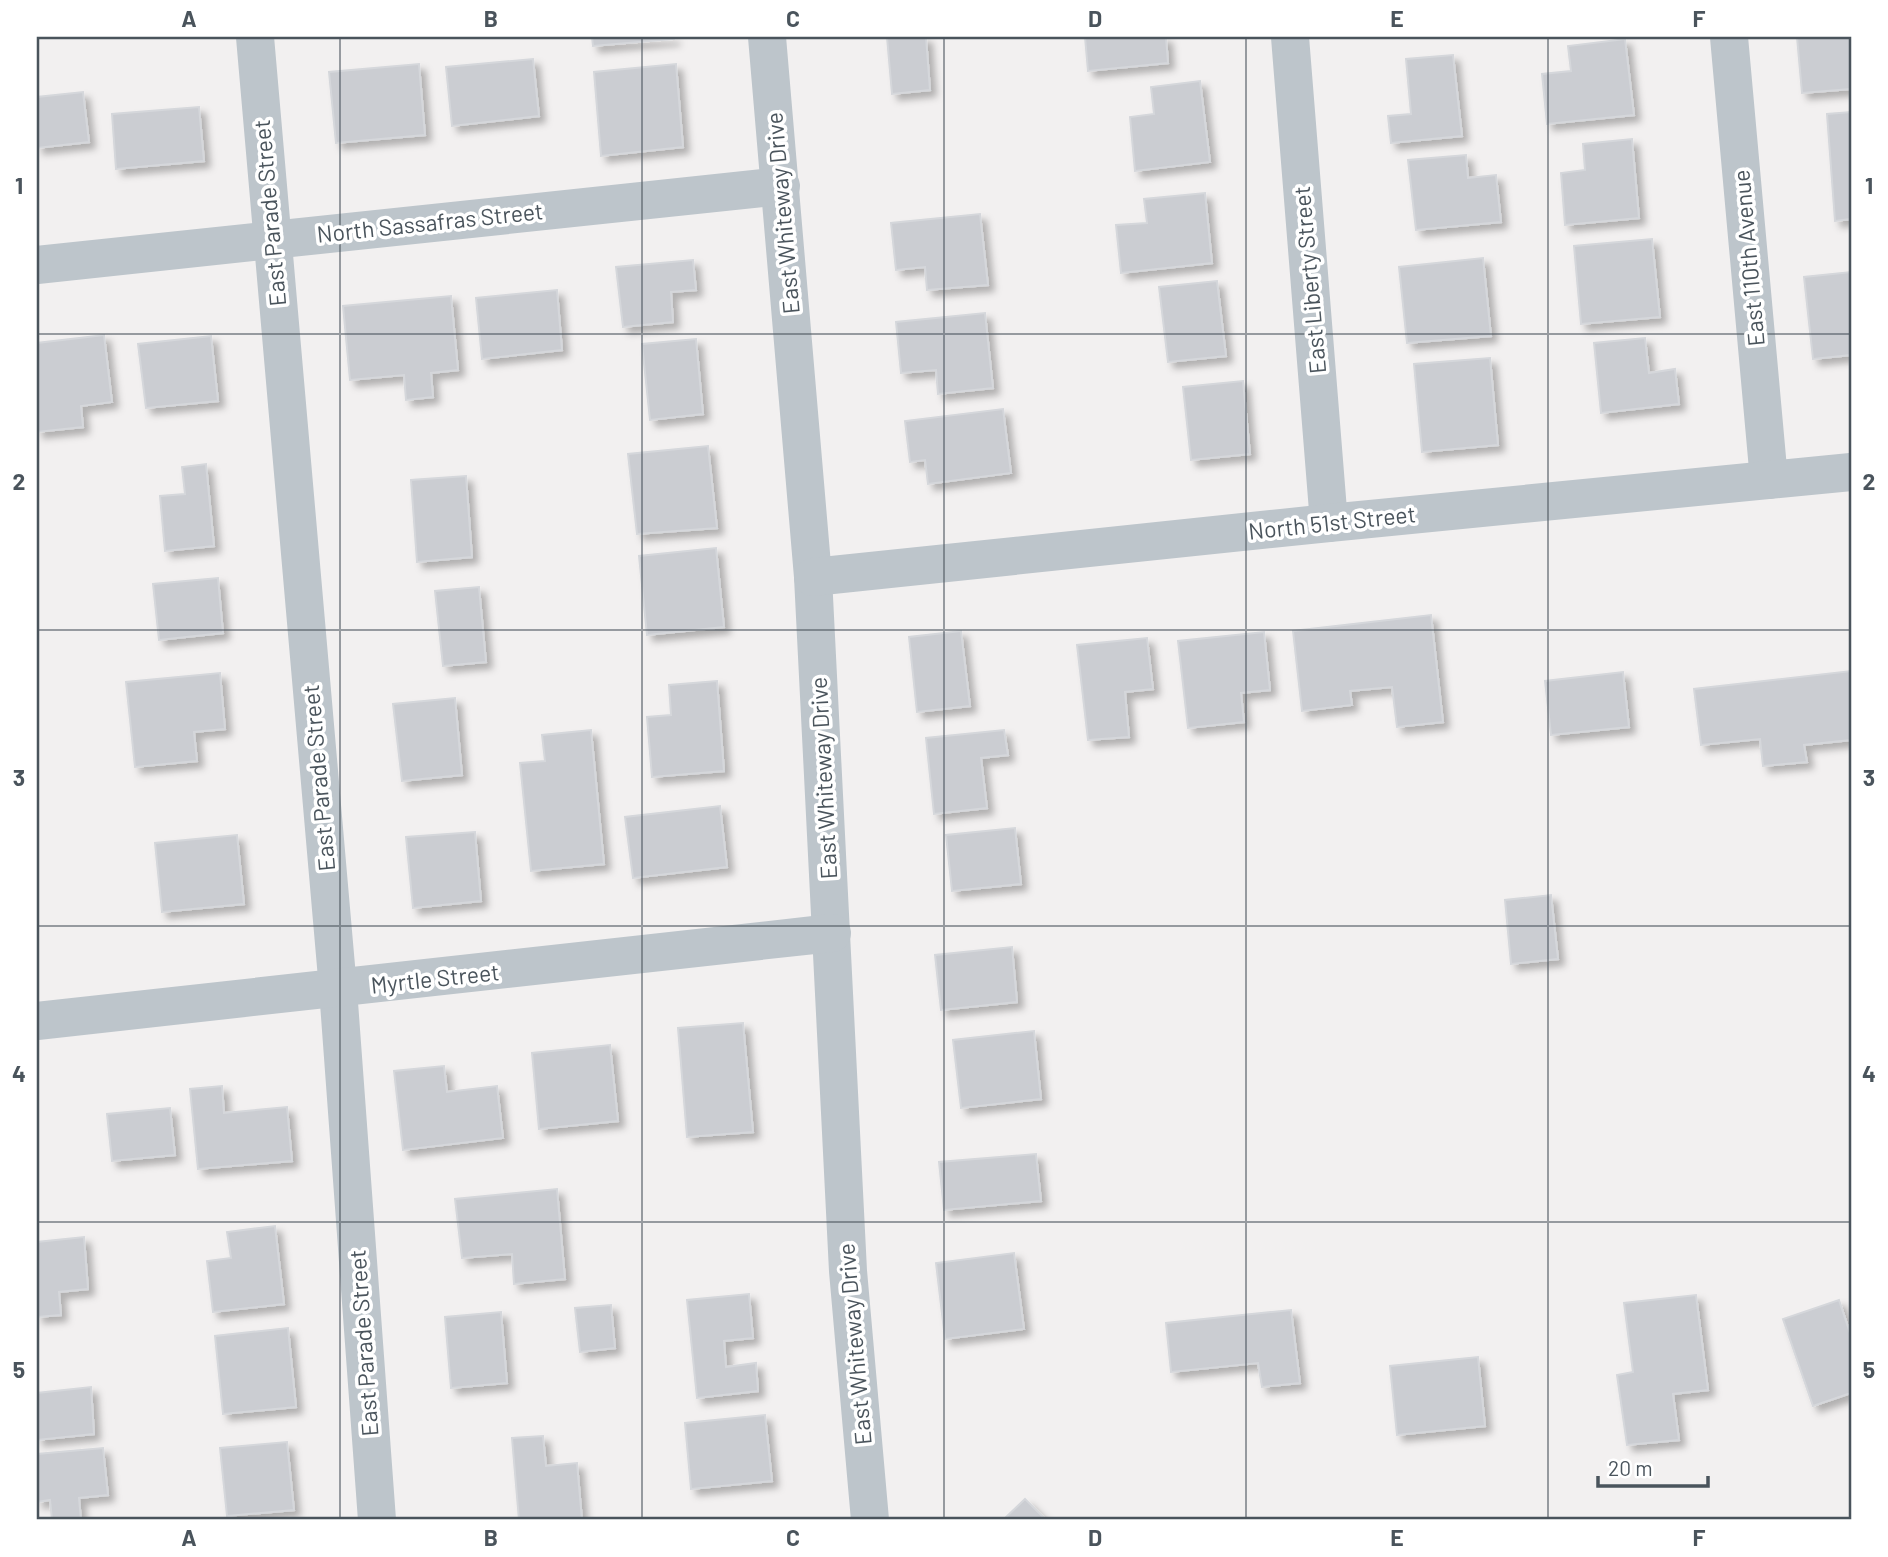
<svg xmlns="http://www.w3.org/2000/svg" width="1888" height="1557" font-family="Barlow,sans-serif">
  <defs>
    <filter id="shadow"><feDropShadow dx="6" dy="6" stdDeviation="3.5" flood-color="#0004"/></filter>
  </defs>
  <rect width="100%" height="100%" fill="#f2f0f0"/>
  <g fill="#cbcdd2" stroke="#d5d7db" stroke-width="2" filter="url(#shadow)">
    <path d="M592,37H673L674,39L593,46Z"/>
    <path d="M887,37H926L930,90L892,94Z"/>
    <path d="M1085,37H1166L1168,63L1088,71Z"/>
    <path d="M1797,37H1851V89L1802,93Z"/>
    <path d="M1625,39L1634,115L1547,124L1542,74L1571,71L1568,46Z"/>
    <path d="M1453,55L1462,136L1391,143L1388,116L1411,114L1406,59Z"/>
    <path d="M533,59L539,116L452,126L446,67Z"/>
    <path d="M419,64L425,135L336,143L329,72Z"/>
    <path d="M676,64L683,147L601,156L594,72Z"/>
    <path d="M1200,81L1210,162L1135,171L1130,117L1154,114L1151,87Z"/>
    <path d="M83,92L89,142L37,148V97Z"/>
    <path d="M199,107L204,161L116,169L112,114Z"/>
    <path d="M1851,112V219L1835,221L1827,114Z"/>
    <path d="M1632,139L1639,218L1565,225L1561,173L1585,170L1583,144Z"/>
    <path d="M1466,155L1468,178L1496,175L1501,222L1416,230L1408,160Z"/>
    <path d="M1205,193L1212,263L1121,273L1116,225L1147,223L1144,199Z"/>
    <path d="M980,214L988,285L927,290L925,267L896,270L891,223Z"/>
    <path d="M1652,239L1660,317L1581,324L1574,246Z"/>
    <path d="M1483,258L1491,336L1407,343L1399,267Z"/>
    <path d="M693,260L696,290L671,292L673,322L623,327L616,267Z"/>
    <path d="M1851,272V355L1813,359L1804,277Z"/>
    <path d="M1217,281L1226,356L1168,362L1159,287Z"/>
    <path d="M557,290L562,350L482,359L476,298Z"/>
    <path d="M451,296L458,370L431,373L433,397L406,400L404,375L350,380L343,306Z"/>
    <path d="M985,313L993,388L938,394L936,370L901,373L896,322Z"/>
    <path d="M104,335L112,402L81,406L83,427L37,432V343Z"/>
    <path d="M211,336L218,401L146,408L138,344Z"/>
    <path d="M1645,338L1649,373L1675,369L1679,404L1601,413L1594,343Z"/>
    <path d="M696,339L703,414L650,420L642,344Z"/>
    <path d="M1490,358L1498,445L1422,452L1414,364Z"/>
    <path d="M1243,381L1250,454L1191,460L1183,387Z"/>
    <path d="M1003,409L1011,473L928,484L925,460L910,462L905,421Z"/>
    <path d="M708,446L717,528L637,534L628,454Z"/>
    <path d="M206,464L214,546L165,551L160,496L185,494L182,467Z"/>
    <path d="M466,476L472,557L417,562L411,480Z"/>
    <path d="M716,548L724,627L647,635L639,556Z"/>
    <path d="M218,578L223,633L159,640L153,584Z"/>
    <path d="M479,587L486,662L443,666L435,591Z"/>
    <path d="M1431,615L1443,722L1397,727L1392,687L1350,691L1352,705L1302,711L1293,631Z"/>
    <path d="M961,631L970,706L917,712L909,637Z"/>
    <path d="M1264,632L1270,690L1241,693L1244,722L1188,728L1178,641Z"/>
    <path d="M1147,638L1153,689L1125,692L1129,737L1088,740L1077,645Z"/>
    <path d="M1851,671V740L1804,745L1807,762L1763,766L1760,739L1701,745L1694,689Z"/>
    <path d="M1623,672L1629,727L1551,735L1545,681Z"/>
    <path d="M220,673L225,729L194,732L197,761L135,767L126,682Z"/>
    <path d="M717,681L724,771L652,777L647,717L671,715L669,685Z"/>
    <path d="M455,698L462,775L402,781L393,704Z"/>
    <path d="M591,730L604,864L531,871L520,763L545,761L542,735Z"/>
    <path d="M1004,730L1008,755L981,758L987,808L934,814L926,738Z"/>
    <path d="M720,806L727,867L633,878L625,817Z"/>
    <path d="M1015,828L1021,884L952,891L946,835Z"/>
    <path d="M475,832L481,901L413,908L406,837Z"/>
    <path d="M237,835L244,904L162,912L155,843Z"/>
    <path d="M1551,895L1558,959L1511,964L1505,900Z"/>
    <path d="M1012,947L1017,1002L941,1010L935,955Z"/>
    <path d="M743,1023L753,1132L687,1137L678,1028Z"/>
    <path d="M1034,1031L1041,1099L961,1108L953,1040Z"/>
    <path d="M610,1045L618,1121L539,1129L532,1053Z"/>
    <path d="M444,1066L447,1092L497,1086L503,1138L403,1150L394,1071Z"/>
    <path d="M222,1086L224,1113L287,1107L292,1161L198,1169L190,1089Z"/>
    <path d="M170,1108L175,1155L112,1161L107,1114Z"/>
    <path d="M1036,1154L1041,1201L944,1210L939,1162Z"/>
    <path d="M557,1189L565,1279L514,1284L512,1254L462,1258L455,1199Z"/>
    <path d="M275,1226L284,1304L213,1312L207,1261L231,1258L227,1232Z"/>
    <path d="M84,1237L88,1289L59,1292L61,1315L37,1317V1242Z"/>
    <path d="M1014,1253L1024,1329L945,1339L936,1263Z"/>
    <path d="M749,1294L753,1338L724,1341L726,1367L756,1363L758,1391L697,1398L687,1300Z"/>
    <path d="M1696,1295L1708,1390L1673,1394L1679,1440L1627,1445L1617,1375L1633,1372L1624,1303Z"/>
    <path d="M1839,1300L1851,1336V1393L1813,1406L1783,1319Z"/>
    <path d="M611,1305L615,1348L580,1352L575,1308Z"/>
    <path d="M1291,1310L1300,1383L1262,1387L1258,1363L1171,1372L1166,1323Z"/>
    <path d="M501,1312L507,1383L451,1388L445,1317Z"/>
    <path d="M288,1328L296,1407L223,1414L215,1336Z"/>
    <path d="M1478,1357L1485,1426L1397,1435L1390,1366Z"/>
    <path d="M91,1387L94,1434L37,1440V1393Z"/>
    <path d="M765,1415L772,1481L691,1489L685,1423Z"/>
    <path d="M543,1436L546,1466L577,1463L582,1520H519L512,1438Z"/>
    <path d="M287,1442L294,1510L227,1516L220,1448Z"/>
    <path d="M103,1448L108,1495L79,1498L81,1520H52L50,1500L37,1502V1454Z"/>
    <path d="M1025,1499L1046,1520H1003Z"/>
  </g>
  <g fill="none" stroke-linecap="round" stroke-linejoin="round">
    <g stroke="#bdc5cb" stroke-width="38">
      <path d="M255,37L338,989L377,1520"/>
      <path d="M767,37L813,577L848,1271L870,1520"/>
      <path d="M1290,37L1329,523"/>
      <path d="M1729,37L1769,480"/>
      <path d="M37,265L781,186"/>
      <path d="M813,577L1329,523L1851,472"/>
      <path d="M37,1021L832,933"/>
    </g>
  </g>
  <path fill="none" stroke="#4a545c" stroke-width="2" stroke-opacity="0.55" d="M340,37V1520M642,37V1520M944,37V1520M1246,37V1520M1548,37V1520M37,334H1851M37,630H1851M37,926H1851M37,1222H1851"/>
  <g text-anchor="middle" stroke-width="7" stroke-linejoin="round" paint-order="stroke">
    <g font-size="23" fill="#4a545c" stroke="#fff">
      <text transform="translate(270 213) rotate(-95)" y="8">East Parade Street</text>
      <text transform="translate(783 213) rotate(-95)" y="8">East Whiteway Drive</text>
      <text transform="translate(430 223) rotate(-6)" y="8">North Sassafras Street</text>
      <text transform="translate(1749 258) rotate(-95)" y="8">East 110th Avenue</text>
      <text transform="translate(1310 280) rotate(-95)" y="8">East Liberty Street</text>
      <text transform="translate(1332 523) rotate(-6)" y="8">North 51st Street</text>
      <text transform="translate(319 778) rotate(-95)" y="8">East Parade Street</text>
      <text transform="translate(824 778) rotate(-93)" y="8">East Whiteway Drive</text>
      <text transform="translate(435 979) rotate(-6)" y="8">Myrtle Street</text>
      <text transform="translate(364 1343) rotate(-94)" y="8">East Parade Street</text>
      <text transform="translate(855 1344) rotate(-95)" y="8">East Whiteway Drive</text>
    </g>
  </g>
  <rect width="1888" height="1557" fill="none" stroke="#ffffff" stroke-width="77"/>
  <path d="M1598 1476v10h110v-10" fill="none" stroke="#4a545c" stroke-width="3.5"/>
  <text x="1608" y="1476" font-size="21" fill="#4a545c" stroke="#ffffff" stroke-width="5" paint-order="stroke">20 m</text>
  <rect x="38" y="38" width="1812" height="1480" fill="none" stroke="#4a545c" stroke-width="2.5"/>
  <g font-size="23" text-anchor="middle" font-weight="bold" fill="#4a545c">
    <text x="189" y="27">A</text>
    <text x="491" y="27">B</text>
    <text x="793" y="27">C</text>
    <text x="1095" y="27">D</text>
    <text x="1397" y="27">E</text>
    <text x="1699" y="27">F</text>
    <text x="19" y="194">1</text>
    <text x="1869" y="194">1</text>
    <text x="19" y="490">2</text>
    <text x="1869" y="490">2</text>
    <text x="19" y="786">3</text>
    <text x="1869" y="786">3</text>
    <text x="19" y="1082">4</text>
    <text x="1869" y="1082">4</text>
    <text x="19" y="1378">5</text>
    <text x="1869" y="1378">5</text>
    <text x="189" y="1546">A</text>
    <text x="491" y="1546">B</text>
    <text x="793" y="1546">C</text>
    <text x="1095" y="1546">D</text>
    <text x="1397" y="1546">E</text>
    <text x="1699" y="1546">F</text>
  </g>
</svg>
